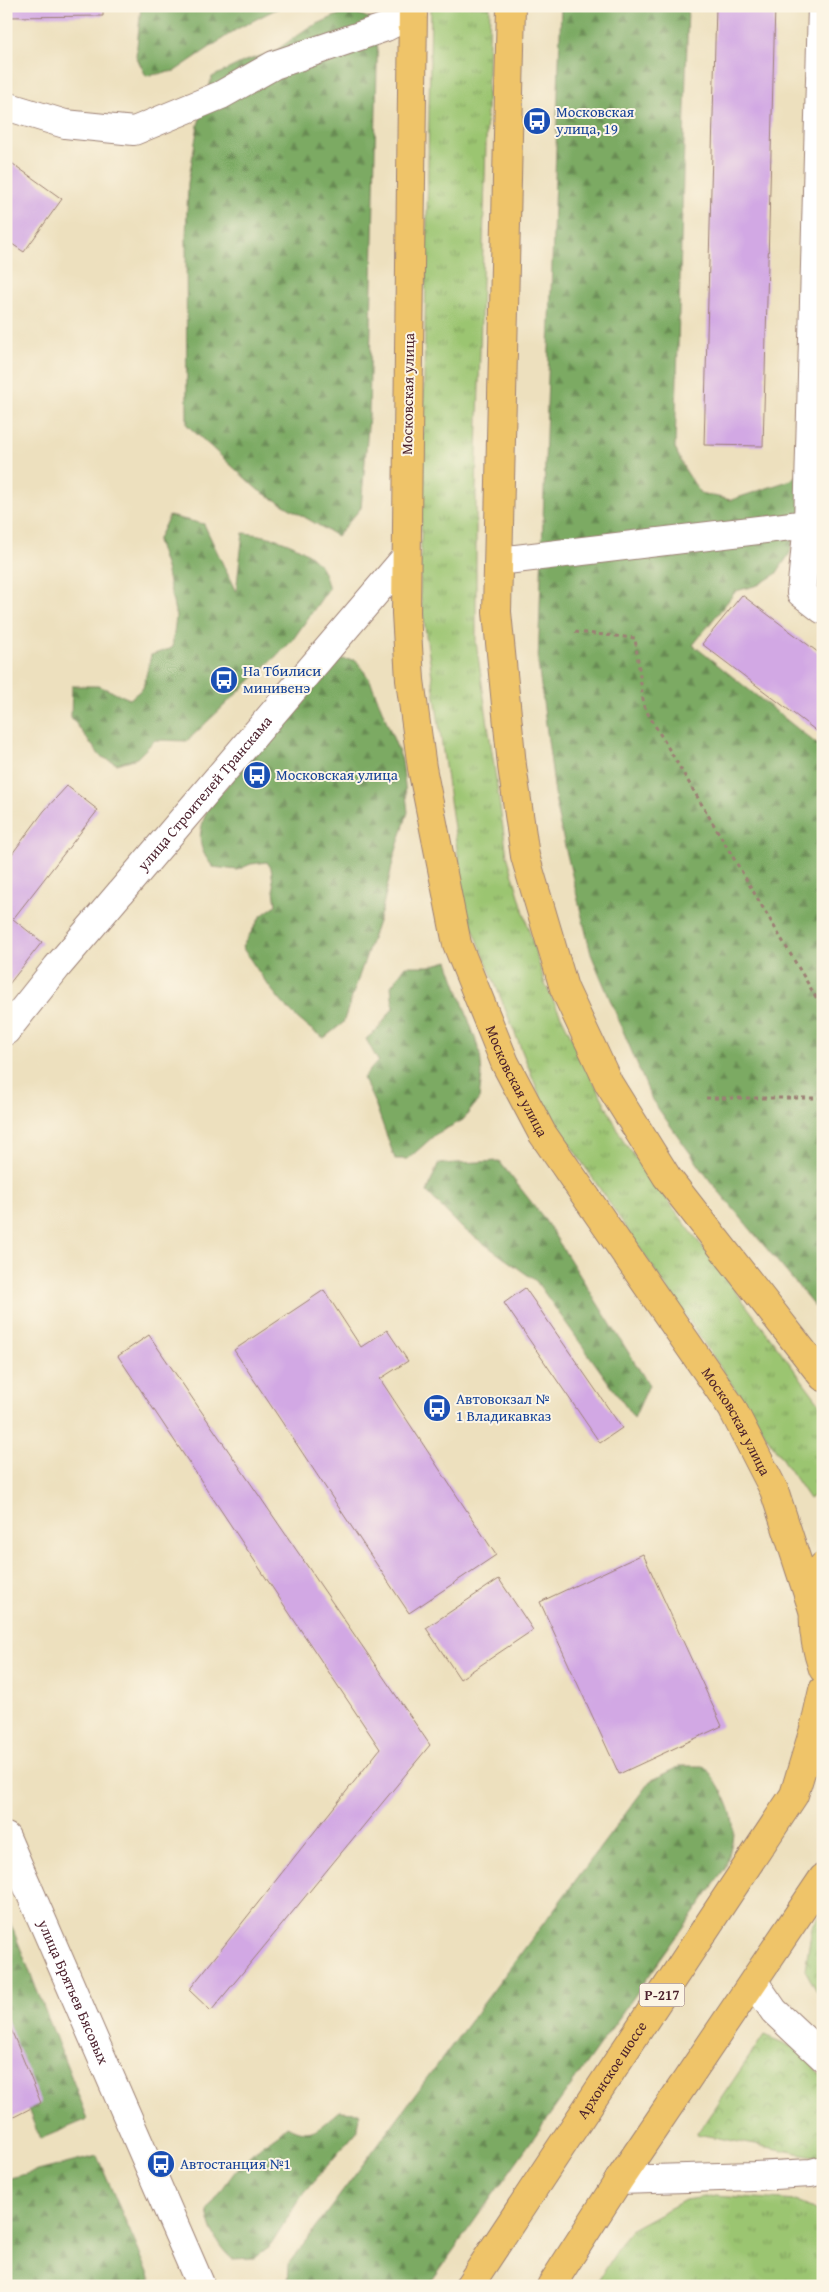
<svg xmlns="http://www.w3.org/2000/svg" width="829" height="2292" font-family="'Gentium Book Plus',serif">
  <defs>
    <pattern id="grass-tufts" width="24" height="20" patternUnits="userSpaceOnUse" patternTransform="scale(1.25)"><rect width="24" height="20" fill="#9bc571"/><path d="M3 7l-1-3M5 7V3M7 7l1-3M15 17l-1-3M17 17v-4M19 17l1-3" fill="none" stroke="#809f5d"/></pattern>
    <pattern id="forest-firs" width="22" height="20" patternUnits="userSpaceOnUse" patternTransform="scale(1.25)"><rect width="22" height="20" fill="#7caa63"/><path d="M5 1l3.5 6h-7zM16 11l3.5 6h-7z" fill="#688a52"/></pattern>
    <pattern id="park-crowns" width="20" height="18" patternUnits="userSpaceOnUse" patternTransform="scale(1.25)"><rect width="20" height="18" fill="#9bc571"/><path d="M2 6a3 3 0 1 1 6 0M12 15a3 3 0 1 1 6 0" fill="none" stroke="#809f5d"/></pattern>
  </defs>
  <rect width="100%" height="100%" fill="#fcf5e5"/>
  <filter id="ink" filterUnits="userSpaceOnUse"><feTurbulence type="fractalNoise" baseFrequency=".02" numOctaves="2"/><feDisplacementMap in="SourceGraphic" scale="10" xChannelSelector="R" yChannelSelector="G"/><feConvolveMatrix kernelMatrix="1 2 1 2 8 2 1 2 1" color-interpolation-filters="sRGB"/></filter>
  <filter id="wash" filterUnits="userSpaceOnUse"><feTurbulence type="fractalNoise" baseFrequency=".0096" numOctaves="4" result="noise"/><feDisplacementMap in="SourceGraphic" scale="20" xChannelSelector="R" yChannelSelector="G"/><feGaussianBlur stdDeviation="1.12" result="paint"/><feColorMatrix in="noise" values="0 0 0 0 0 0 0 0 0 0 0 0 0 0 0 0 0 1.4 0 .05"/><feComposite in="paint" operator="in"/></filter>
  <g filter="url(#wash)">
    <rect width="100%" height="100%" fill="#ede0be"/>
    <g fill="url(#grass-tufts)" stroke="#72724e">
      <path d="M431,6H490L476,489V642L507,855L545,984L624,1142L823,1408V1489L809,1499L544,1106L466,911L420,593Z"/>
      <path d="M716,2195L795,2201L818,2211L823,2223V2286H595L630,2230L685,2200Z"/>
    </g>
    <g fill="url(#forest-firs)" stroke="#636447">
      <path d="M141,6H282L237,29L175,71L146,76L136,56Z"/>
      <path d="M561,6H688L675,448L684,468L700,493L731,500L791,480L798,474L804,503L790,553L776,574L758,585L736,591L693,645L823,749V1316L711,1182L652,1100L591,954L558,817L538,663Z"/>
      <path d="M349,10L378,22L369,416L361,508L337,536L258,490L187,425L186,238L188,183L198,125L212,77L245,61L274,52L306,29Z"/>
      <path d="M169,516L204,524L236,592L243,533C269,535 300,543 318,563C324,568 326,581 329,588L292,641L187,741L155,740L137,758L117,764L100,756L71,717L72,686H99L130,699L143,688L151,655L172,648L176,617L166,568L157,541Z"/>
      <path d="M336,659L356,660L370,680L402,760L408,812L394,857L382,910L343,1023L324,1038C286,1015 266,983 242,947L261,916L276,905L271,868L267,862L251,864L237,870L213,867C195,845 199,834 207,809Z"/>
      <path d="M448,961L480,1052L482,1075L479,1099L463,1120L436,1134L408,1159H395L376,1106L363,1078L378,1061L366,1039L379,1028L393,1008L391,986L406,966H430Z"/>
      <path d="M499,1161L543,1217L649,1385L634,1418L536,1281L462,1228L427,1192L438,1164Z"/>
      <path d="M681,1766H704C719,1782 736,1812 733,1834C732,1846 728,1858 725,1869L428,2286H288L289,2263L650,1781Z"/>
      <path d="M10,1922L88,2119L40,2139L6,2054V1924Z"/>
      <path d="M339,2111L359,2112L358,2130L303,2194L269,2247L254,2258L232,2259C217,2246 211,2231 207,2211C222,2190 236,2166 256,2150C266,2141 278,2136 287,2126C312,2140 319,2127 339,2111Z"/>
      <path d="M97,2156L154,2286H6V2179Z"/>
    </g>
    <g fill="url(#park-crowns)" stroke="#72724e">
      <path d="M823,1910V2002L805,1970L812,1927Z"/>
      <path d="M764,2035L800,2050L823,2078V2155L819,2157L697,2134Z"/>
    </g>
    <g id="blocks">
      <g fill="#d2a8e4">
        <path d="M6,6H103V16L6,17Z"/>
        <path d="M716,6H775L763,446L704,445Z"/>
        <path d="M6,159L62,199L24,252L6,240Z"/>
        <path d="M742,595L823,656V736L702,644Z"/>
        <path d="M67,786L98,810L13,919L42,942L6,988V862L44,811Z"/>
        <path d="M525,1288L622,1428L600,1443L504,1303Z"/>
        <path d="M324,1290L361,1347L387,1330L408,1361L380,1379L496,1555L409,1613L234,1350Z"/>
        <path d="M149,1335L430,1745L211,2011L189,1990L380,1749L118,1356Z"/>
        <path d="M643,1554L722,1726L619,1774L540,1602Z"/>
        <path d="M499,1579L533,1630L460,1679L426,1628Z"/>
        <path d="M6,2017L41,2103L6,2121Z"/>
      </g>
    </g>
  </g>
  <g filter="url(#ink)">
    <use href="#blocks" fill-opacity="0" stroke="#9c8074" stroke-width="1"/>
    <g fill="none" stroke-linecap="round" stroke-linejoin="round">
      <defs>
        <g id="minor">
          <path d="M822,6L808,524L820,531L823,529"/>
          <path d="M6,106L65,124L134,131L221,95L274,65L386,27L413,13"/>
          <path d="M499,561L808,524L801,593L823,610"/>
          <path id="s1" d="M6,1031L57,967L406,557"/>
          <path id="s2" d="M6,1837L201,2286"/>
          <path d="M754,1982L774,2011L823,2057"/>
          <path d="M619,2180L754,2176L811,2173L823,2170"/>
        </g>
        <g id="major">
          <path id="s3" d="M413,6L406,613L410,680L422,768L457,944L505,1063L542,1133L732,1408L774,1490L814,1613"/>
          <path d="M511,6L497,612L512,766L525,856L564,988L609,1084L667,1177L823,1377"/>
        </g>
        <g id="highway">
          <path d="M823,1566C811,1604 810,1631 823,1669"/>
          <path id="s4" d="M469,2286L794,1795L814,1729L823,1690"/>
          <path d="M551,2286L619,2180L823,1878"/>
        </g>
      </defs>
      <use href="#minor" stroke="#9c8074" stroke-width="30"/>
      <use href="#major" stroke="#9c8074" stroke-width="30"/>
      <use href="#highway" stroke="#9c8074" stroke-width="30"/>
      <g stroke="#9c8074" stroke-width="3" stroke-dasharray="4 4" stroke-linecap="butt">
        <path d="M575,632L635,638L644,707L823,1009"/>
        <path d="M706,1098H823"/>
      </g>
      <use href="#minor" stroke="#fff" stroke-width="28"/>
      <use href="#major" stroke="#efc469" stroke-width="28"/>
      <use href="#highway" stroke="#efc469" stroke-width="28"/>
    </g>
  </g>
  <defs>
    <symbol id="bus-disc" viewBox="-11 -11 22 22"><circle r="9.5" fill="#1a4fb4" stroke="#fcf5e5"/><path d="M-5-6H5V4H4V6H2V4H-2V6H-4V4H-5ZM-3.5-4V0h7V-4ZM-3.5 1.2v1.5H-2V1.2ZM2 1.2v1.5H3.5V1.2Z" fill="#fff"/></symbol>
  </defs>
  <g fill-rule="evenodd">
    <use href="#bus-disc" x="521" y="105" width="32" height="32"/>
    <use href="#bus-disc" x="208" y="664" width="32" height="32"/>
    <use href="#bus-disc" x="241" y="759" width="32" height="32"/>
    <use href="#bus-disc" x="421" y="1392" width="32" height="32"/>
    <use href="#bus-disc" x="145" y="2148" width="32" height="32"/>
  </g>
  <g text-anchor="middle" stroke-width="4" stroke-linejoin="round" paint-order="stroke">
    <rect fill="#fcf5e5" stroke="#7f5f63" stroke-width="1" x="639.5" y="1983.5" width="45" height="23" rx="4"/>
    <g font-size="14" font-weight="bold" fill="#4a1f2b">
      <text x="662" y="2000">Р-217</text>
    </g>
    <g font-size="15" fill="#164399" stroke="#fcf5e5" text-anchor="start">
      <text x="556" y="117">Московская<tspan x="556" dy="17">улица, 19</tspan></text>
      <text x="243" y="676">На Тбилиси<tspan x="243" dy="17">минивенэ</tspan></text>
      <text x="276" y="780">Московская улица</text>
      <text x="456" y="1404">Автовокзал №<tspan x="456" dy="17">1 Владикавказ</tspan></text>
      <text x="180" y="2169">Автостанция №1</text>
    </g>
    <g font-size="15" fill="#4a1f2b" stroke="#fcf5e5">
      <text transform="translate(408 394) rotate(-89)" y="5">Московская улица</text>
      <text dy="5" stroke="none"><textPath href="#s1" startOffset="310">улица Строителей Транскама</textPath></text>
      <text dy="5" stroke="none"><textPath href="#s3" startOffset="1092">Московская улица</textPath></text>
      <text dy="5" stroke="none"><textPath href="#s3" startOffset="1498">Московская улица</textPath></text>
      <text dy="5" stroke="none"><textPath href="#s2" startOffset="169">улица Брятьев Бясовых</textPath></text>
      <text dy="5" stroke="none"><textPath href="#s4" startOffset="259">Архонское шоссе</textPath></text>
    </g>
  </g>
  <rect width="829" height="2292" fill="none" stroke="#fcf5e5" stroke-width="25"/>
</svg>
